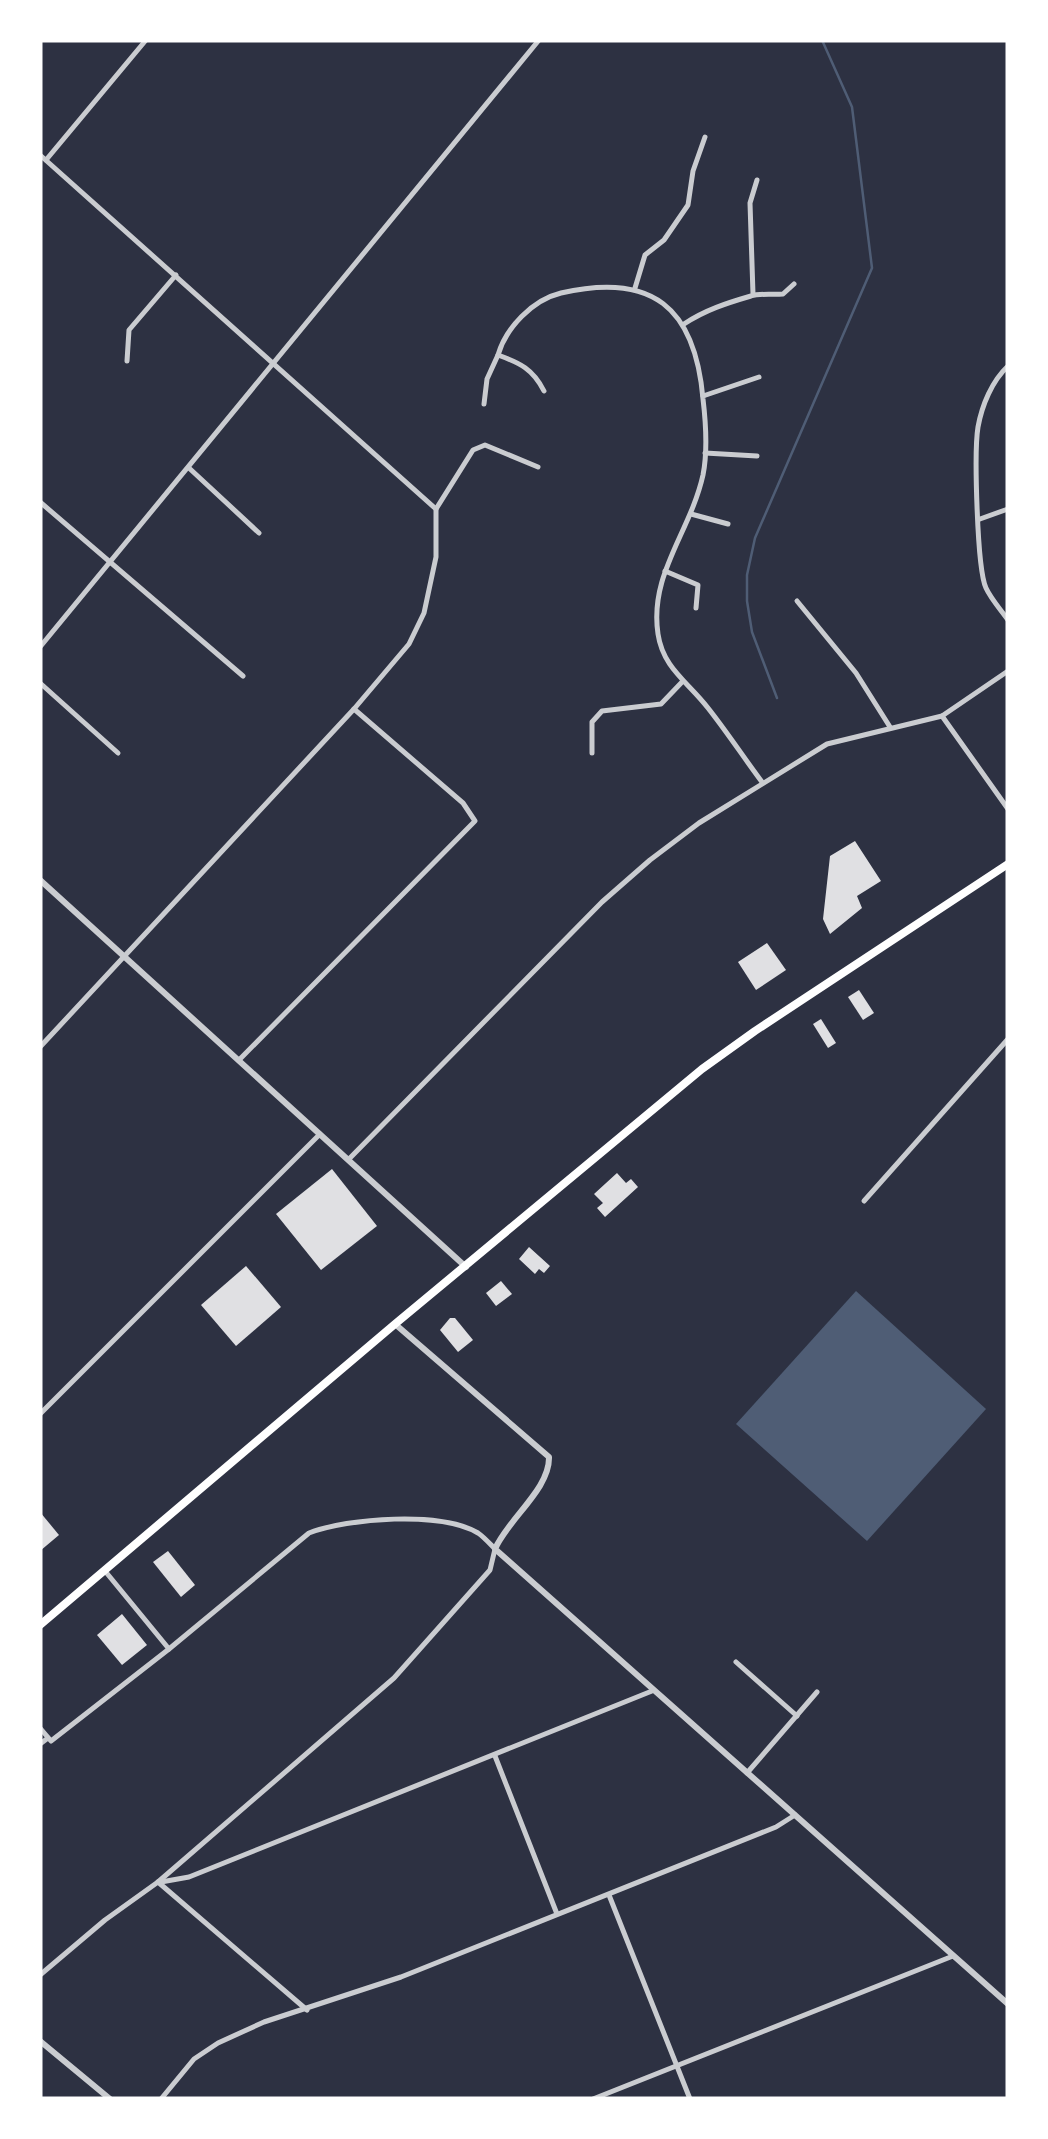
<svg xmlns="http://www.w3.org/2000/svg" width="1048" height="2139" font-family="'Noto Sans',sans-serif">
  <rect width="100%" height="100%" fill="#2d3142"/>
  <path fill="#4f5d75" d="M856,1291L986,1409L867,1541L736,1424Z"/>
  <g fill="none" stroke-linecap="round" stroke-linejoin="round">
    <path stroke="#4f5d75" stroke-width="2.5" d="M777,698L752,632L747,601V575L755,538L872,268L852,107L822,40"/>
  </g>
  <g fill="#e0e0e3">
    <path d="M855,841L881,881L857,896L862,908L830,934L823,919L830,856Z"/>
    <path d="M767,943L786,970L756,990L738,962Z"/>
    <path d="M859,990L874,1013L863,1020L848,997Z"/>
    <path d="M821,1019L836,1043L828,1048L813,1024Z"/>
    <path d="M332,1169L377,1226L321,1270L276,1214Z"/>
    <path d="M617,1173L626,1183L631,1179L638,1187L605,1217L597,1208L603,1203L594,1194Z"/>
    <path d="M529,1247L550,1266L544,1273L539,1269L535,1274L519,1259Z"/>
    <path d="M246,1266L281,1307L236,1346L201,1305Z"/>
    <path d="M501,1281L512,1294L496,1306L486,1293Z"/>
    <path d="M450,1318H455L473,1340L458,1352L440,1330Z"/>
    <path d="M40,1512L59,1535L40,1551Z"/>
    <path d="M168,1551L195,1585L181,1597L153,1562Z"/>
    <path d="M122,1614L147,1645L122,1665L97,1635Z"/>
  </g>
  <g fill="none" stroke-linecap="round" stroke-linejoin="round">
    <g stroke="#caccd0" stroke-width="5">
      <path d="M40,155L436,509"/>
      <path d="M46,160L146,40"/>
      <path d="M635,288L645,255L664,240L688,205L693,171L705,137"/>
      <path d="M753,294L750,203L757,180"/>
      <path d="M684,324C705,310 727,303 751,296C760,293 773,295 783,294L794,284"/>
      <path d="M127,361L129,330L176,275"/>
      <path d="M1008,366C992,381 982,405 978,427C974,451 977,569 986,588C991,599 1001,610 1008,620"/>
      <path d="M544,391C533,369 520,363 498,355C506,328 532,300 561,293C652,272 695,307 703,399C706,424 708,450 703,475C690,533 649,574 658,634C663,668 688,682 708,708C727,732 744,758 762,782"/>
      <path d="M703,396L759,377"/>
      <path d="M484,404L487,379L498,355"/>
      <path d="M705,453L757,456"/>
      <path d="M189,468L259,533"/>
      <path d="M40,502L243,676"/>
      <path d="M691,514L728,524"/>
      <path d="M980,519L1008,509"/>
      <path d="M665,571L698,585L696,608"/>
      <path d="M797,601L856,673L890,727"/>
      <path d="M40,647L539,40"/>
      <path d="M40,683L118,753"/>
      <path d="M942,716L1008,809"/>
      <path d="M592,753V722L602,711L661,704L683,681"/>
      <path d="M40,1047L354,709L409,644L424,613L436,557V509L473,450L485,445L538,467"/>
      <path d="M240,1059L475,821L463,803L354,709"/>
      <path d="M349,1159L602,902L650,860L699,823L827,744L942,716L1008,671"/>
      <path d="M864,1201L1008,1039"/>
      <path d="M40,1414L320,1134"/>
      <path d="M105,1571L169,1649"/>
      <path d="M736,1662L797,1716"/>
      <path d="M40,1728L51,1741L169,1649L309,1533C348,1518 441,1511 478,1533C484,1537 490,1544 495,1549L490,1570L394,1678L158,1882L105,1920L40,1975"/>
      <path d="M40,1744L48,1738"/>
      <path d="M495,1756L557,1914"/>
      <path d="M747,1773L817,1692"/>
      <path d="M158,1882L307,2010"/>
      <path d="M161,1882L189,1877L652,1691"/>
      <path d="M609,1895L690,2099"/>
      <path d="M161,2099L194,2059L218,2043L264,2022L401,1977L776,1827L795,1815"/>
      <path d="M593,2099L953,1956"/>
    </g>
    <g stroke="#caccd0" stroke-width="6">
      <path d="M40,880L466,1267"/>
      <path d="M395,1324L549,1457C550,1489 508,1519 495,1549L1008,2004"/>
      <path d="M40,2041L110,2099"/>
    </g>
    <path stroke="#fff" stroke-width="8" d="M40,1625L395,1324L702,1069L755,1031L1008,864"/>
  </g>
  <rect width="1048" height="2139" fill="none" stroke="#ffffff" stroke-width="85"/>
</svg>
